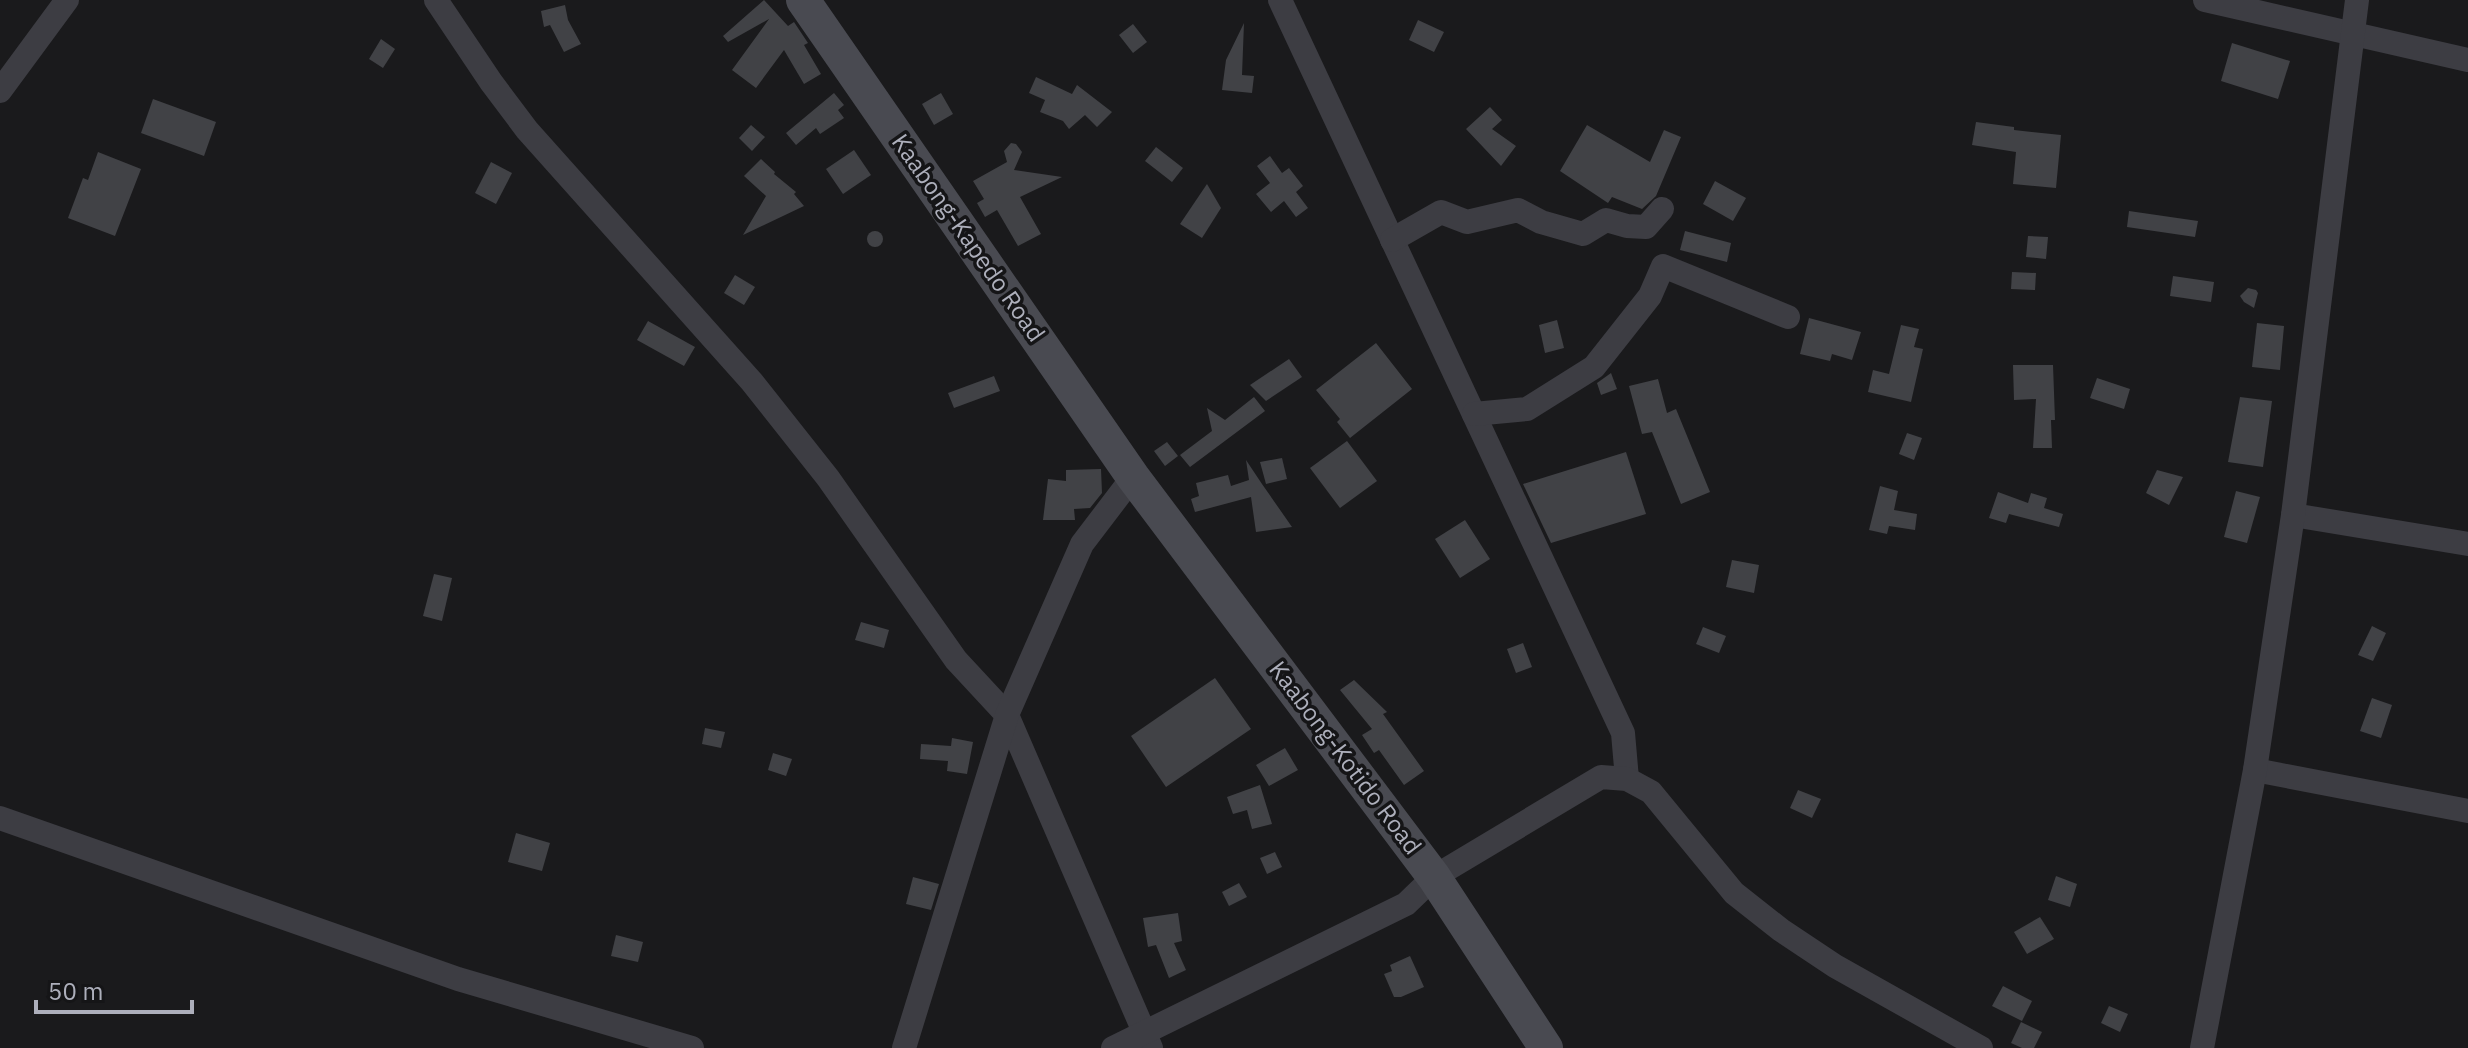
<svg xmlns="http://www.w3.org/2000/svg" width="2468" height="1048" font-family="'IBM Plex Sans',sans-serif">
  <rect width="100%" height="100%" fill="#1a1a1c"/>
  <g fill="#414246">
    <path d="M764,0L788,26L794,22L808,43L804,45L821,74L804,84L784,50L756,88L732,70L769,19L728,42L723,36Z"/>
    <path d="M565,5L568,20L581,44L564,52L550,25L544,27L541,11Z"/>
    <path d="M1418,20L1444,32L1434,52L1409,40Z"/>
    <path d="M1244,23L1242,75L1254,76L1252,93L1222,90L1226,60Z"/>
    <path d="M1133,24L1147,42L1133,53L1119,35Z"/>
    <path d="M381,39L395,49L383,68L369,59Z"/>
    <path d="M2232,43L2290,61L2278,99L2221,81Z"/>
    <path d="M1036,77L1072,94L1077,85L1112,112L1097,127L1085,115L1069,129L1063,121L1040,112L1045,100L1029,93Z"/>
    <path d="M834,93L844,105L838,110L844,118L820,134L816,128L796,145L786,133Z"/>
    <path d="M941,93L953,114L934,125L922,104Z"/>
    <path d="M153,99L216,122L204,156L141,133Z"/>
    <path d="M1490,107L1502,120L1492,129L1516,146L1501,166L1466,129Z"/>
    <path d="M1976,122L2014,127V130L2061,135L2056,188L2013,184L2016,152L1972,145Z"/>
    <path d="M751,125L765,137L752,151L739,138Z"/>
    <path d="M1587,125L1650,162L1664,130L1681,137L1656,196L1642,209L1612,197L1608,203L1560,171Z"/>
    <path d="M1011,143L1016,144L1022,152L1014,170L1062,177L1020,197L1041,234L1018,246L997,210L985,217L977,203L984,199L973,181L1007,162L1004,151Z"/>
    <path d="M1156,147L1183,168L1172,182L1145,161Z"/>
    <path d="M854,150L871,175L843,194L826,169Z"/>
    <path d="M98,152L141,169L115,236L68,218L83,178L88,180Z"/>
    <path d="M1270,156L1282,173L1289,168L1303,186L1296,192L1308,208L1296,217L1284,201L1271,212L1256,194L1270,183L1257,166Z"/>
    <path d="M761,159L775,172L774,174L796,192L794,194L804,206L743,235L766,196L744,176Z"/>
    <path d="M491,162L512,173L496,204L475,193Z"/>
    <path d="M1715,181L1746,198L1733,221L1703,204Z"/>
    <path d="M1207,184L1221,208L1202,238L1180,224Z"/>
    <path d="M2129,211L2198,221L2195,237L2127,227Z"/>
    <circle cx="875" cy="239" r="8"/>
    <path d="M1685,231L1731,243L1727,262L1680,250Z"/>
    <path d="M2028,236L2048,237L2046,259L2026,257Z"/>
    <path d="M2012,272L2036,273L2035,290L2011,289Z"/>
    <path d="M735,275L755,287L744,305L724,293Z"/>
    <path d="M2173,276L2214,282L2211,302L2170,296Z"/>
    <path d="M2248,288L2256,290L2258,293L2254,308L2244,302L2240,296Z"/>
    <path d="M1809,318L1861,332L1852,360L1832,354L1830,361L1800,354Z"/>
    <path d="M1557,320L1564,348L1545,353L1539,325Z"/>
    <path d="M648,321L695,347L684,366L637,340Z"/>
    <path d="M2257,323L2284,326L2280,370L2252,367Z"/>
    <path d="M1901,325L1919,329L1914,347L1923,349L1911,402L1868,392L1873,370L1889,374Z"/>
    <path d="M1376,343L1412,389L1350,438L1337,422L1340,419L1316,390Z"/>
    <path d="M1289,359L1302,377L1266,401L1250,385Z"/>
    <path d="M2013,365H2053L2055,420H2051L2052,448H2033L2036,399L2014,400Z"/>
    <path d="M1611,373L1617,389L1601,395L1597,383Z"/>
    <path d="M994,376L1000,391L954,408L948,393Z"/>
    <path d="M2097,378L2130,389L2124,409L2090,398Z"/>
    <path d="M1658,379L1667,413L1676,409L1710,492L1681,504L1652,432L1642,434L1629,386Z"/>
    <path d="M1254,397L1265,411L1190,467L1180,455L1212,431L1207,408L1225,420Z"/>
    <path d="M2240,397L2272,401L2263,467L2228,462Z"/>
    <path d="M1907,433L1922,438L1914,460L1899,454Z"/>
    <path d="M1347,441L1377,481L1340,508L1310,468Z"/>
    <path d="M1167,442L1178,456L1165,466L1154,451Z"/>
    <path d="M1626,452L1646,514L1551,543L1523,484Z"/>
    <path d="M1282,458L1287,479L1266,484L1260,462Z"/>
    <path d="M1246,460L1262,484L1292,527L1256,532L1251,497L1195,512L1191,499L1199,496L1196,483L1228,475L1231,486L1249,480Z"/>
    <path d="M1101,469L1102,493L1090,508L1074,509L1075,520H1043L1048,479L1066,481V470Z"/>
    <path d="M2157,470L2183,477L2169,505L2146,493Z"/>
    <path d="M1880,486L1898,491L1894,510L1917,514L1915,530L1889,526L1887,534L1869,530Z"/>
    <path d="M2236,491L2260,497L2247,543L2224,537Z"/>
    <path d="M1998,492L2028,503L2031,493L2047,498L2044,508L2063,514L2059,527L2009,514L2006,523L1989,518Z"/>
    <path d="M1465,520L1490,559L1460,578L1435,539Z"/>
    <path d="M1732,560L1759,565L1754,593L1726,587Z"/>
    <path d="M434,574L452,578L442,621L423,616Z"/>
    <path d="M861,622L889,630L884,648L855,640Z"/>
    <path d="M2372,626L2386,633L2373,661L2358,655Z"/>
    <path d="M1703,627L1726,636L1719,653L1696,644Z"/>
    <path d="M1523,643L1532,667L1516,673L1507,649Z"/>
    <path d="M1215,678L1251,729L1166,787L1131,736Z"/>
    <path d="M1354,680L1387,712L1383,714L1424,771L1404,785L1379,750L1374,753L1362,735L1372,729L1340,690Z"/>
    <path d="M2372,698L2392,705L2381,738L2360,731Z"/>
    <path d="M705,728L725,732L721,748L702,744Z"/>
    <path d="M952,738L973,742L967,774L947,771L948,761L920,759L921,744L951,746Z"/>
    <path d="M1285,748L1298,770L1269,786L1256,765Z"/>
    <path d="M773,753L792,759L786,776L768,770Z"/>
    <path d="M1260,785L1272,824L1252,829L1247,810L1233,814L1227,797Z"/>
    <path d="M1798,790L1821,799L1812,818L1790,808Z"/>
    <path d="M516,833L550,843L542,871L508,862Z"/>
    <path d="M1275,852L1282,867L1267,874L1260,858Z"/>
    <path d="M2056,876L2077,884L2070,907L2048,900Z"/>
    <path d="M913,877L939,884L931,910L906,904Z"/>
    <path d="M1239,883L1247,897L1229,906L1222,892Z"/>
    <path d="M1178,913L1182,941L1174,943L1186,970L1169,978L1156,945L1148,947L1143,918Z"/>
    <path d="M2040,917L2054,939L2027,954L2014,932Z"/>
    <path d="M616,935L643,942L638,962L611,956Z"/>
    <path d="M1410,956L1424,987L1401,997H1394L1384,974L1392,971L1390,965Z"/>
    <path d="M2003,986L2032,1001L2022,1021L1992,1006Z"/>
    <path d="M2109,1006L2128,1014L2120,1032L2101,1023Z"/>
    <path d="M2021,1022L2042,1032L2034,1048H2022L2011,1043Z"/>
  </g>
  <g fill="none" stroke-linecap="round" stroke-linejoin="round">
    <g stroke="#3d3d43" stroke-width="24">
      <path d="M436,0L491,82L527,130L752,382L828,478L956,660L1007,715L1151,1048"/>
      <path d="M1280,0L1623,733L1627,779"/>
      <path d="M2205,0L2468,60"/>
      <path d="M0,91L67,0"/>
      <path d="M1392,240L1441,212L1467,222L1518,210L1541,222L1583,234L1606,220L1627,226L1646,227L1662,209"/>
      <path d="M1474,414L1527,409L1594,367L1650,296L1663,266L1788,317"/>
      <path d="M2293,515L2468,544"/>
      <path d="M2255,770L2468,811"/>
      <path d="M0,818L458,979L692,1048"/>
      <path d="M904,1048L1007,715L1082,544L1133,477"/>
      <path d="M1113,1048L1406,904L1434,877L1601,777L1627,779L1651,792L1734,893L1781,930L1835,966L1981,1048"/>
      <path d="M2202,1048L2255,770L2293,515L2357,0"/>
    </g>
    <path stroke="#494a51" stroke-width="34" d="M803,0L1133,477L1434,877L1546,1048"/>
  </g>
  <g text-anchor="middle" stroke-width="7" stroke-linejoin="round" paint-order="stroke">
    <g font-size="24" fill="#adafbb" stroke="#151517">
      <text transform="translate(968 238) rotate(55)" y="8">Kaabong-Kapedo Road</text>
      <text transform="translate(1345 758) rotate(53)" y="8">Kaabong-Kotido Road</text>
    </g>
  </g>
  <path d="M36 1000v12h156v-12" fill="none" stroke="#adafbb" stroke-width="4"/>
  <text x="48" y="1000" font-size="24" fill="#adafbb" stroke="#151517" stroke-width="6" paint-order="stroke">50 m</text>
</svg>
